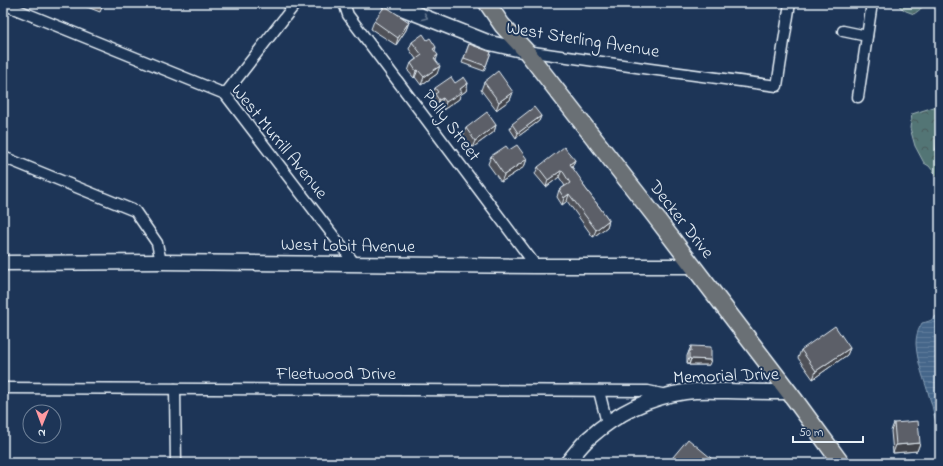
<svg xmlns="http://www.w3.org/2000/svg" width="943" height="466" font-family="'Indie Flower',sans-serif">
  <defs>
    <pattern id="park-crowns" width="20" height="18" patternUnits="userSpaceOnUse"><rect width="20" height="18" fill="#527474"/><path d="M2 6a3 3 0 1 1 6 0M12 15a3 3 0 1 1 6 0" fill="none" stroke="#4b5c5d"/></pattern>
    <pattern id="water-rules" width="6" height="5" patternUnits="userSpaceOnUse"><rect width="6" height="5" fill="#44668a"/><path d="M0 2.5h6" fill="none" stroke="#5f7c9b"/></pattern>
  </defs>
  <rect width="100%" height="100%" fill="#1d3557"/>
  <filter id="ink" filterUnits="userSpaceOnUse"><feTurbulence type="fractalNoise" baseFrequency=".025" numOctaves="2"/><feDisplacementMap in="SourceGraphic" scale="8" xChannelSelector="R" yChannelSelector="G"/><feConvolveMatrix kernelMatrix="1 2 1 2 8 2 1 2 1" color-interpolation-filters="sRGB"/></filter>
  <g filter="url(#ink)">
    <g fill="url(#park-crowns)" stroke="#9db2b6">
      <path d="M899,3H924C923,8 918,11 914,14L906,11L900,7Z"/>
      <path d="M940,105V180L929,166L924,163L915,146L910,128L912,114Z"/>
    </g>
    <path fill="url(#water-rules)" stroke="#869eb6" d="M940,311V429C933,419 934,409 930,399C925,381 917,363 916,344C916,335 918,330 922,323C932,321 934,319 940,311Z"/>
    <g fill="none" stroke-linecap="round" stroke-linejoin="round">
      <defs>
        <g id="street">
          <path d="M344,3L348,15L536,266"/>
          <path d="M3,4L225,94L355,264"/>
          <path d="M843,31L867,36"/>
          <path d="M526,51L650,69L777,86L790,3"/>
          <path d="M225,94L296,3"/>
          <path d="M858,97L872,3"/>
          <path d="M3,157L135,211L157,243L161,262"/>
          <path d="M3,388L648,391L666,395"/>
          <path d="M175,389L176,463"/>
          <path d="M599,391L607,423"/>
        </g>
        <g id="secondary">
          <path d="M389,3L490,43L526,51"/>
          <path d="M3,7L5,3"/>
          <path d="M3,263L161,262L536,266H693"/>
          <path d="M567,463C574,455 581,445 589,438C616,414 649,397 685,392C699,390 714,391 728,391C748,392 768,392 789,392"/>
        </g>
        <path id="primary" d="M487,3L502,25L526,51L654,215L795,400L841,463"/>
      </defs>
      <use href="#street" stroke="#e8f1f8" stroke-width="13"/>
      <use href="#secondary" stroke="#e8f1f8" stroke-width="17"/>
      <use href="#primary" stroke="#e8f1f8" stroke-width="19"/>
      <use href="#street" stroke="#1d3557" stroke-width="10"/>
      <use href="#secondary" stroke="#1d3557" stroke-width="14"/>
      <use href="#primary" stroke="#6a7074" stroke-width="16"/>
    </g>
    <g fill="#4f5159" stroke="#e8f1f8">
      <path d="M77,3H104L100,12Z"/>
      <path d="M374,21L409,22L406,30L396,45L371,29Z"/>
      <path d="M427,40L436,47L435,51L437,74L421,85L415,77L414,78L408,71L411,63L416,59L409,49L412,42Z"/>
      <path d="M469,44L491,52L484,71L462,63Z"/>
      <path d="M484,82L513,92L510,100L496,110L481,90Z"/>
      <path d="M455,83H468L466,91L460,95L459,99L443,110L440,105L436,108L432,102L434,97L432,95L435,88Z"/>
      <path d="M541,116L539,121L516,138L510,129L512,124Z"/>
      <path d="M940,121V150H936L938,125Z"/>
      <path d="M496,125L494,132L472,148L463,136L466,128Z"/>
      <path d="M491,156L527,159L524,167L501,182L488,164Z"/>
      <path d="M575,160L572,167L583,185L609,220L607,227L593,237L567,201L562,205L557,197L559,190L565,186L559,177L546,187L535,174L538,167Z"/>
      <path d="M691,346L709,365H689V364H687V356Z"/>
      <path d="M850,348L847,355L813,379L798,358L801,350Z"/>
      <path d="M894,423L920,443L917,451L893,453L891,431Z"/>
    </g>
    <g fill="#404248" stroke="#e8f1f8">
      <path d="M409,22L406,30L396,45L398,38Z"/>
      <path d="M438,55L435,63L434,58Z"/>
      <path d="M440,66L437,74L421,85L424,77Z"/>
      <path d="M418,70L415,77L414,78L416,71Z"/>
      <path d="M468,83L466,91L460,95L459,99L443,110L446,102L460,89Z"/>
      <path d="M513,92L510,100L496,110L499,102Z"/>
      <path d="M443,98L440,105L436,108L439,100Z"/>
      <path d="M541,116L539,121L516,138L518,133Z"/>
      <path d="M496,125L494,132L472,148L475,141Z"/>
      <path d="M939,143H940V150H936Z"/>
      <path d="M527,159L524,167L501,182L504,175Z"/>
      <path d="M575,160L572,167L570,164Z"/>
      <path d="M562,170L559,177L546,187L548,180Z"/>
      <path d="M569,194L567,201L562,205L564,198Z"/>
      <path d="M609,220L607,227L593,237L596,230Z"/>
      <path d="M850,348L847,355L813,379L816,371Z"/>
      <path d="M689,358L691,359L689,364H687Z"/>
      <path d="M691,359L711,360L709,365H689Z"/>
      <path d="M920,443L917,451L893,453L896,445Z"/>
    </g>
    <g fill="#5c5e67" stroke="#e8f1f8">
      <path d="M92,3H104L102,7Z"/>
      <path d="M385,6L409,22L398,38L374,21Z"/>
      <path d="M423,34L427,40L430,38L436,47L433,49L438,55L434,58L440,66L424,77L418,70L416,71L411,63L422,55L412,42Z"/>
      <path d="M469,44L491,52L486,66L464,58Z"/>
      <path d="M498,71L513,92L499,102L484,82Z"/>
      <path d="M451,77L455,83L464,77L468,83L460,89L462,92L446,102L443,98L439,100L435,94L438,92L435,88Z"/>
      <path d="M534,107L541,116L518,133L512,124Z"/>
      <path d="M487,112L496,125L475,141L466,128Z"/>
      <path d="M940,131V143H939Z"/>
      <path d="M517,145L527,159L504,175L491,156L506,146L509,150Z"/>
      <path d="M564,147L575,160L570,164L584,184L583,185L609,220L596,230L569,194L564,198L559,190L570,183L562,170L548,180L538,167Z"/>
      <path d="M835,326L850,348L816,371L801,350Z"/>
      <path d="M691,346L711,347V360L691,359L689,358V351H691Z"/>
      <path d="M918,421L920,443L896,445L894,423Z"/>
      <path d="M688,439L717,463H668Z"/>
    </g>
    <defs><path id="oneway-chevron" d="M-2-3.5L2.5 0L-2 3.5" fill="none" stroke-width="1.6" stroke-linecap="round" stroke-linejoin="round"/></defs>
    <use stroke="#64778f" href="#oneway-chevron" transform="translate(425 17) rotate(22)"/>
  </g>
  <g text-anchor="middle" stroke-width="4" stroke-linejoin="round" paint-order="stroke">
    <g font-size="18" fill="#e8f1f8" stroke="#1d3557">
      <text transform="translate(583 39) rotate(9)" y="6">West Sterling Avenue</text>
      <text transform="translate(452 125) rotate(53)" y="6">Polly Street</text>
      <text transform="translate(280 141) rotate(51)" y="6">West Murrill Avenue</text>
      <text transform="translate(682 219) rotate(52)" y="6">Decker Drive</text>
      <text transform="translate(348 245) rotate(1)" y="6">West Lobit Avenue</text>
      <text x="336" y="379">Fleetwood Drive</text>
      <text transform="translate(726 375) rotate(-2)" y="6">Memorial Drive</text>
    </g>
  </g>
  <rect width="943" height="466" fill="none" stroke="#1d3557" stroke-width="16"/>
  <rect x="8" y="8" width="927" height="450" fill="none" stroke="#e8f1f8" stroke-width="1.5" filter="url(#ink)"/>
  <g transform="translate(42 424) rotate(181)"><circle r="19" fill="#1d3557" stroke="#6e8097"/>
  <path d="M0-3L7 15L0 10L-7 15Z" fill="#ff9aa2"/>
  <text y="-6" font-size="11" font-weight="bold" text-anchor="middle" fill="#e8f1f8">N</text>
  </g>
  <path d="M793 436v6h70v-6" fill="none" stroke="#e8f1f8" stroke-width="2"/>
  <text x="799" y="436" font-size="12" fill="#e8f1f8" stroke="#1d3557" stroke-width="3" paint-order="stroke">50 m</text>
</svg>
